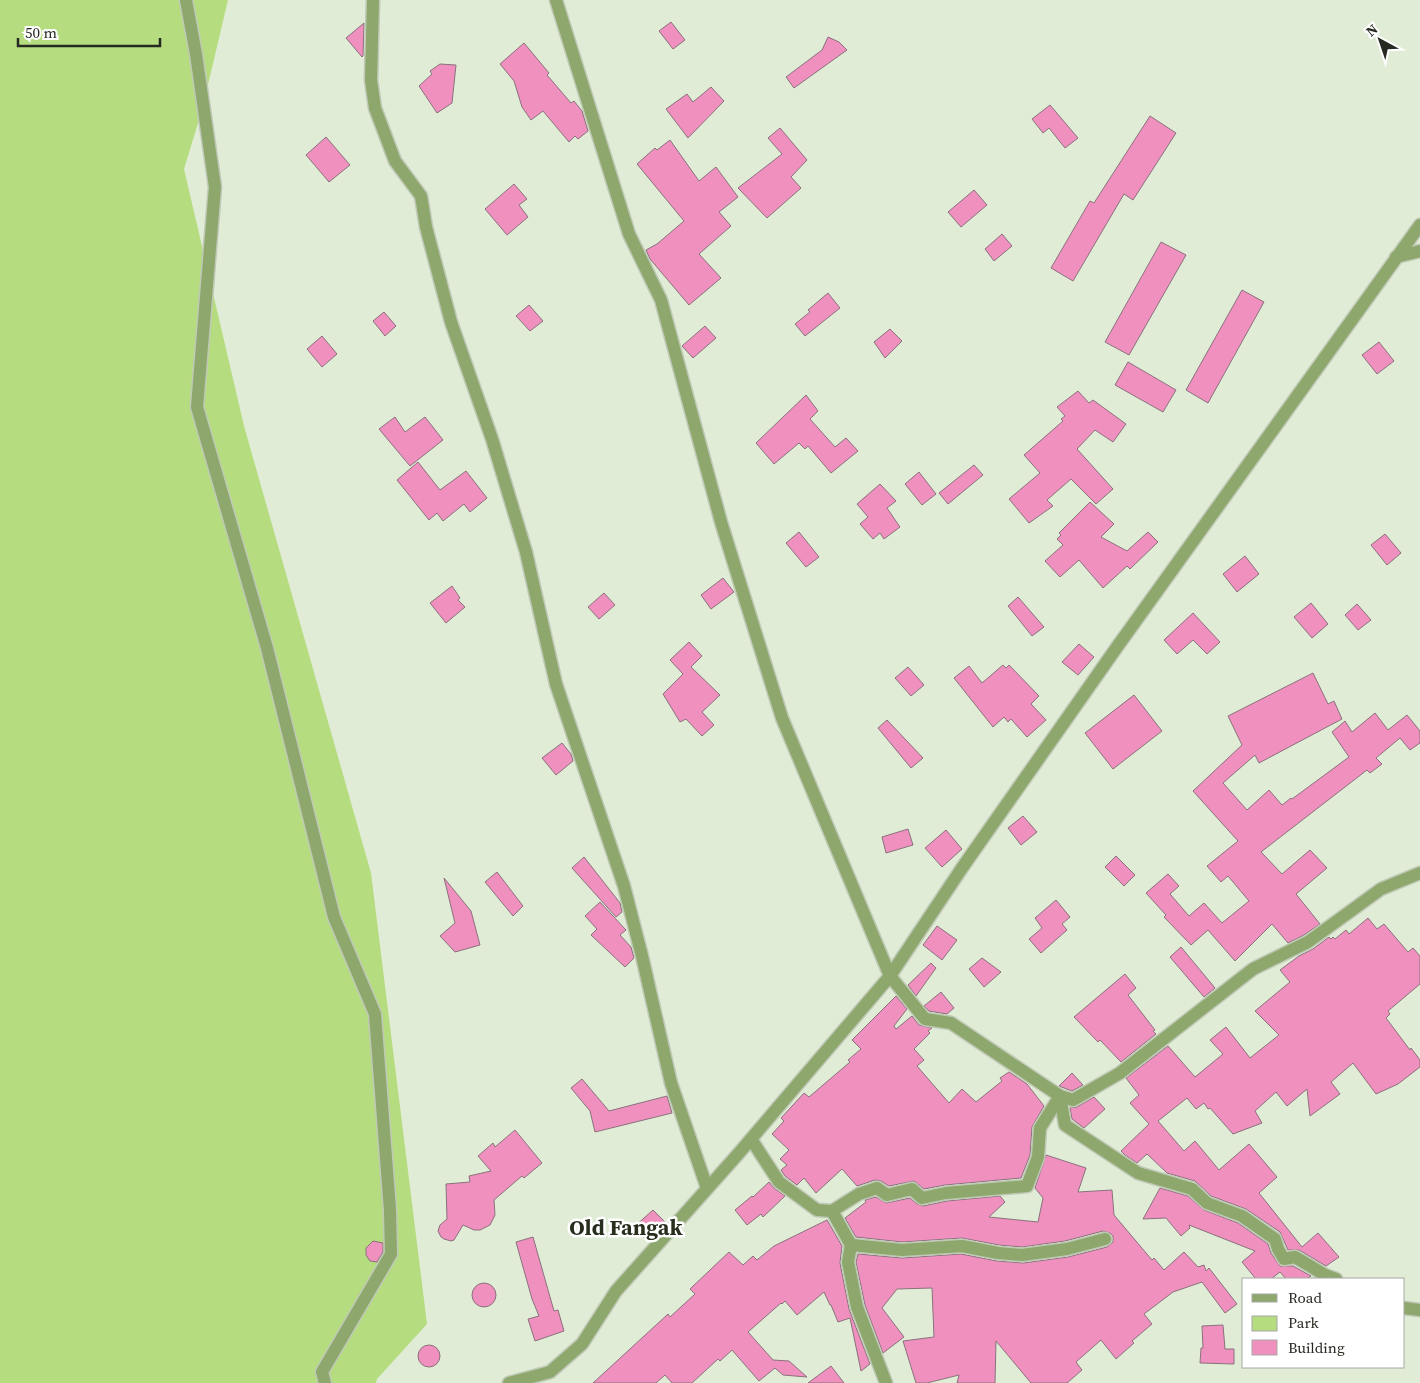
<svg xmlns="http://www.w3.org/2000/svg" width="1420" height="1383" font-family="'Source Serif 4',serif">
  <rect width="100%" height="100%" fill="#e1ecd6"/>
  <path fill="#b5dc7f" d="M0,0H228L202,110L184,169L244,426L371,873L427,1324L377,1379L376,1383H0Z"/>
  <g fill="#f090bf" stroke="#89727c">
    <path d="M671,22L685,40L673,49L659,31Z"/>
    <path d="M364,23L363,56L362,57L346,38Z"/>
    <path d="M828,37L839,42L847,50L794,88L786,77L822,50Z"/>
    <path d="M524,43L549,73L547,75L571,103L574,101L582,111L588,131L578,139L575,136L569,142L543,111L531,120L522,107L514,81L500,64Z"/>
    <path d="M440,64L456,65L452,103L437,113L419,86L432,74L430,71Z"/>
    <path d="M711,87L724,101L688,138L666,109L687,94L693,102Z"/>
    <path d="M1050,105L1078,138L1065,148L1049,128L1043,133L1032,119Z"/>
    <path d="M1150,116L1176,133L1133,200L1124,194L1073,281L1051,268L1090,201L1094,203Z"/>
    <path d="M780,128L807,160L791,177L801,188L767,218L738,188L782,154L768,138Z"/>
    <path d="M326,137L350,165L329,182L306,155Z"/>
    <path d="M670,140L699,181L716,167L738,197L719,212L731,226L699,254L721,278L689,305L650,259L646,250L657,244L684,221L637,164L655,148L657,150Z"/>
    <path d="M514,184L527,199L519,205L528,217L507,235L485,209Z"/>
    <path d="M974,190L987,205L961,227L948,212Z"/>
    <path d="M1002,234L1012,246L994,261L985,249Z"/>
    <path d="M1161,242L1186,255L1129,355L1105,342Z"/>
    <path d="M1242,290L1264,302L1208,403L1186,390Z"/>
    <path d="M828,293L840,308L805,336L795,324L810,312L808,310Z"/>
    <path d="M529,305L543,321L530,331L516,316Z"/>
    <path d="M384,312L396,326L385,336L373,321Z"/>
    <path d="M705,326L716,338L693,358L682,346Z"/>
    <path d="M890,329L902,341L885,358L874,342Z"/>
    <path d="M322,336L337,354L322,367L307,349Z"/>
    <path d="M1379,342L1394,361L1377,374L1362,355Z"/>
    <path d="M1128,362L1176,390L1163,412L1115,385Z"/>
    <path d="M1078,391L1089,403L1093,400L1126,424L1113,442L1095,430L1077,449L1113,489L1096,504L1071,479L1047,500L1053,506L1029,523L1009,499L1040,473L1024,455L1063,421L1061,419L1065,416L1057,407Z"/>
    <path d="M806,395L818,411L810,419L835,447L846,438L858,451L831,473L808,446L805,449L799,443L774,464L756,443Z"/>
    <path d="M395,417L405,432L425,417L443,440L410,466L379,429Z"/>
    <path d="M418,462L440,490L466,471L487,498L470,512L464,504L443,521L437,513L429,520L397,480Z"/>
    <path d="M974,465L983,475L948,504L939,493Z"/>
    <path d="M919,472L936,494L922,505L905,484Z"/>
    <path d="M880,484L896,501L887,508L900,527L884,539L880,533L873,539L860,524L868,517L857,504Z"/>
    <path d="M1090,502L1114,524L1101,537L1127,551L1148,532L1158,542L1130,569L1127,566L1103,588L1079,560L1060,577L1045,561L1063,545L1057,539L1061,535L1059,533Z"/>
    <path d="M799,532L819,557L806,567L786,543Z"/>
    <path d="M1385,534L1401,553L1387,565L1371,545Z"/>
    <path d="M1245,556L1259,574L1237,592L1223,574Z"/>
    <path d="M723,578L734,592L711,609L701,595Z"/>
    <path d="M452,586L460,598L458,600L465,607L446,623L430,603Z"/>
    <path d="M604,593L615,605L599,619L588,607Z"/>
    <path d="M1018,597L1044,627L1032,636L1008,606Z"/>
    <path d="M1311,603L1328,624L1312,638L1294,617Z"/>
    <path d="M1357,604L1371,620L1358,630L1345,615Z"/>
    <path d="M1193,613L1220,642L1207,654L1193,640L1177,654L1164,640Z"/>
    <path d="M689,642L702,656L691,667L720,695L702,712L714,725L702,736L686,719L680,722L663,694L683,674L670,660Z"/>
    <path d="M1079,644L1094,657L1078,675L1062,662Z"/>
    <path d="M1003,665L1006,668L1009,665L1039,696L1031,704L1046,720L1027,737L1011,719L1008,722L1004,717L993,727L954,678L969,666L982,683Z"/>
    <path d="M908,667L924,685L911,696L895,678Z"/>
    <path d="M1313,673L1328,704L1334,701L1342,719L1259,763L1255,755L1223,783L1247,810L1269,790L1282,805L1291,798L1292,799L1349,757L1332,732L1345,721L1352,732L1375,713L1388,730L1407,715L1420,731V743L1410,750L1400,738L1376,758L1382,764L1370,773L1367,770L1261,852L1282,874L1310,850L1327,868L1296,894L1320,924L1304,935L1288,943L1272,924L1235,961L1208,930L1191,945L1164,917L1166,915L1146,893L1168,874L1179,886L1170,894L1189,916L1204,903L1222,923L1249,901L1228,876L1221,882L1207,866L1238,841L1193,791L1242,745L1228,716Z"/>
    <path d="M1134,695L1162,731L1113,769L1085,733Z"/>
    <path d="M887,720L923,758L911,768L878,728Z"/>
    <path d="M562,743L571,754L573,761L556,775L542,758Z"/>
    <path d="M1023,816L1037,832L1021,845L1008,828Z"/>
    <path d="M908,829L913,845L886,853L882,837Z"/>
    <path d="M946,830L962,849L942,867L925,848Z"/>
    <path d="M1116,856L1135,875L1124,886L1105,867Z"/>
    <path d="M584,857L620,903L622,912L616,917L572,868Z"/>
    <path d="M497,872L523,906L513,916L485,882Z"/>
    <path d="M444,878L471,911L480,945L455,952L440,936L455,923Z"/>
    <path d="M1056,900L1070,917L1062,924L1067,930L1041,953L1029,939L1042,928L1035,918Z"/>
    <path d="M600,902L626,930L620,935L631,947L634,958L625,967L591,935L597,929L585,916Z"/>
    <path d="M1368,918L1377,929L1384,924L1408,952L1413,948L1420,956V984L1388,1011L1390,1014L1386,1018L1410,1050L1411,1048L1420,1060V1067L1398,1084L1376,1094L1353,1063L1331,1082L1340,1094L1310,1116L1307,1089L1287,1106L1276,1092L1255,1111L1262,1123L1233,1134L1210,1108L1208,1109L1204,1103L1196,1109L1187,1098L1158,1121L1184,1151L1195,1141L1219,1170L1249,1144L1277,1177L1259,1193L1302,1247L1318,1233L1339,1257L1326,1266L1299,1250H1288L1280,1232L1246,1209L1211,1196L1195,1181L1167,1173L1147,1154L1137,1163L1125,1155L1121,1151L1149,1124L1130,1103L1139,1095L1126,1078L1168,1046L1195,1077L1223,1054L1210,1040L1226,1027L1250,1058L1279,1035L1255,1011L1290,982L1280,970L1299,956L1313,949L1329,937L1331,939L1333,937L1335,939L1346,930L1349,934Z"/>
    <path d="M937,926L957,940L942,960L923,945Z"/>
    <path d="M1181,947L1215,988L1204,997L1170,957Z"/>
    <path d="M982,958L1001,972L984,987L969,969Z"/>
    <path d="M931,963L936,968L916,996L908,985Z"/>
    <path d="M1125,974L1136,988L1128,995L1155,1030L1153,1031L1156,1034L1121,1062L1100,1040L1098,1042L1074,1017Z"/>
    <path d="M941,992L954,1008L947,1014L929,1011L924,1006Z"/>
    <path d="M896,996L907,1009L894,1026L896,1029L912,1016L919,1025L932,1028L928,1031L930,1033L914,1049L924,1060L917,1066L949,1103L962,1089L976,1102L1002,1081L1000,1078L1009,1072L1027,1084L1044,1106L1032,1127L1030,1155L1021,1178L945,1185L924,1189L914,1181L889,1186L881,1181L875,1180L857,1186L842,1169L816,1193L804,1178L797,1185L785,1176L781,1170L787,1165L780,1159L789,1150L772,1134L784,1121L781,1118L804,1093L809,1097L850,1062L848,1060L861,1049L852,1040Z"/>
    <path d="M1072,1073L1083,1085L1072,1091L1059,1086Z"/>
    <path d="M582,1079L609,1111L667,1096L672,1113L595,1132L590,1111L571,1088Z"/>
    <path d="M1094,1097L1105,1109L1084,1128L1072,1119L1070,1108L1077,1107Z"/>
    <path d="M515,1130L542,1163L524,1178L522,1176L494,1200L495,1215L490,1225L480,1230H474L463,1225L454,1240L451,1241L444,1239L441,1237L438,1231L440,1225L447,1219L446,1184L470,1182L469,1176L491,1171L478,1156L493,1143L495,1147Z"/>
    <path d="M1046,1155L1086,1168L1078,1192L1112,1190L1114,1215L1152,1260L1154,1258L1164,1270L1184,1252L1198,1267L1204,1265L1206,1271L1209,1268L1237,1304L1225,1313L1202,1282L1173,1292L1144,1314L1152,1324L1132,1341L1134,1343L1116,1359L1101,1340L1076,1362L1082,1370L1067,1383H1031L996,1341L995,1383H957L959,1375L927,1383H916L903,1341L934,1337L932,1288L897,1289L882,1308L904,1337L883,1353L865,1305L856,1262L858,1254L902,1258L961,1254L997,1261L1023,1263L1068,1257L1107,1247L1113,1242V1236L1110,1233L1103,1231L1065,1241L1022,1247L999,1245L962,1238L902,1242L856,1237L845,1218L866,1202L865,1200L876,1197L886,1203L910,1198L917,1204L923,1206L947,1201L1000,1196L1005,1202L989,1217L1038,1222L1043,1198L1035,1188Z"/>
    <path d="M769,1182L774,1188L785,1196L763,1217L761,1214L747,1225L735,1210L752,1196L753,1197Z"/>
    <path d="M1160,1188L1188,1196L1204,1210L1238,1223L1268,1244L1271,1253L1280,1266H1293L1311,1276L1307,1279H1286L1280,1272L1271,1279H1256L1242,1262L1255,1251L1189,1225L1190,1228L1181,1236L1166,1218L1143,1219Z"/>
    <path d="M653,1210L665,1222L646,1240L634,1227Z"/>
    <path d="M827,1220L842,1246L840,1263L849,1309L870,1364L861,1371L850,1318L838,1322L831,1305H830L824,1292L797,1315L785,1301L782,1304L781,1303L748,1332L773,1360L789,1361L807,1377L783,1375L775,1368L759,1381L732,1350L720,1361L718,1359L692,1383H672L665,1375L656,1383H593L668,1314L670,1317L695,1294L690,1289L729,1252L743,1265L753,1256L757,1260L774,1246Z"/>
    <path d="M533,1237L554,1311L558,1310L564,1331L535,1341L528,1319L539,1316L532,1299L516,1242Z"/>
    <path d="M373,1241L383,1243V1252L377,1262L370,1261L366,1255V1248Z"/>
    <circle cx="484" cy="1295" r="12"/>
    <path d="M1223,1325L1225,1349H1234V1364L1200,1363L1201,1348H1203L1202,1326Z"/>
    <circle cx="429" cy="1356" r="11"/>
    <path d="M831,1366L844,1383H808Z"/>
  </g>
  <g fill="none" stroke-linecap="round" stroke-linejoin="round">
    <defs>
      <g id="minor">
        <path d="M186,0L196,54L215,187L197,407L267,648L334,917L375,1014L390,1210L391,1254L322,1372L325,1383"/>
        <path d="M373,0L371,80L375,108L395,161L421,196L426,227L451,322L492,439L526,552L556,684L624,886L642,956L671,1083L707,1188"/>
        <path d="M556,0L629,234L661,300L721,522L782,718L890,976L925,1019L951,1023L1060,1096L1065,1125L1138,1173L1192,1189L1207,1203L1242,1216L1275,1239L1278,1249L1284,1259L1295,1257L1325,1275L1336,1279"/>
        <path d="M1396,257L1420,251"/>
        <path d="M751,1139L779,1182L817,1210L832,1211L851,1245L848,1262L857,1307L886,1383"/>
        <path d="M832,1211L859,1194L877,1188L887,1195L912,1189L922,1198L946,1193L1027,1186L1038,1157L1040,1128L1060,1096L1073,1100L1120,1073L1253,969L1308,942L1381,889L1420,873"/>
        <path d="M851,1245L902,1250L962,1246L998,1253L1022,1255L1067,1249L1105,1239"/>
        <path d="M1404,1308L1420,1310"/>
        <path d="M509,1383L550,1372L582,1344L616,1291L739,1153L890,976L962,868L1117,647L1420,225"/>
      </g>
    </defs>
    <use href="#minor" stroke="#bfc9b5" stroke-width="15"/>
    <use href="#minor" stroke="#8da76d" stroke-width="12"/>
  </g>
  <g text-anchor="middle" stroke-width="5" stroke-linejoin="round" paint-order="stroke">
    <g font-size="22" font-weight="bold" fill="#272e1e" stroke="#fff">
      <text x="626" y="1235">Old Fangak</text>
    </g>
  </g>
  <rect x="1242" y="1278" width="162" height="90" fill="#ffffff" stroke="#a8a9a6"/>
  <rect x="1252" y="1294" width="25" height="8" fill="#8da76d" stroke="#a8a9a6"/>
  <text x="1288" y="1303" font-size="15" fill="#262921">Road</text>
  <rect x="1252" y="1316" width="25" height="15" fill="#b5dc7f" stroke="#a8a9a6"/>
  <text x="1288" y="1328" font-size="15" fill="#262921">Park</text>
  <rect x="1252" y="1340" width="25" height="15" fill="#f090bf" stroke="#a8a9a6"/>
  <text x="1288" y="1353" font-size="15" fill="#262921">Building</text>
  <g transform="translate(1380 40) rotate(320)" stroke="#ffffff" stroke-width="4" paint-order="stroke">
  <path d="M0-4L9 19L0 12L-9 19Z" fill="#262921"/>
  <text y="-8" font-size="14" font-weight="bold" text-anchor="middle" fill="#262921">N</text>
  </g>
  <path d="M18 38v8h142v-8" fill="none" stroke="#262921" stroke-width="2.5"/>
  <text x="25" y="38" font-size="15" fill="#262921" stroke="#ffffff" stroke-width="4" paint-order="stroke">50 m</text>
</svg>
